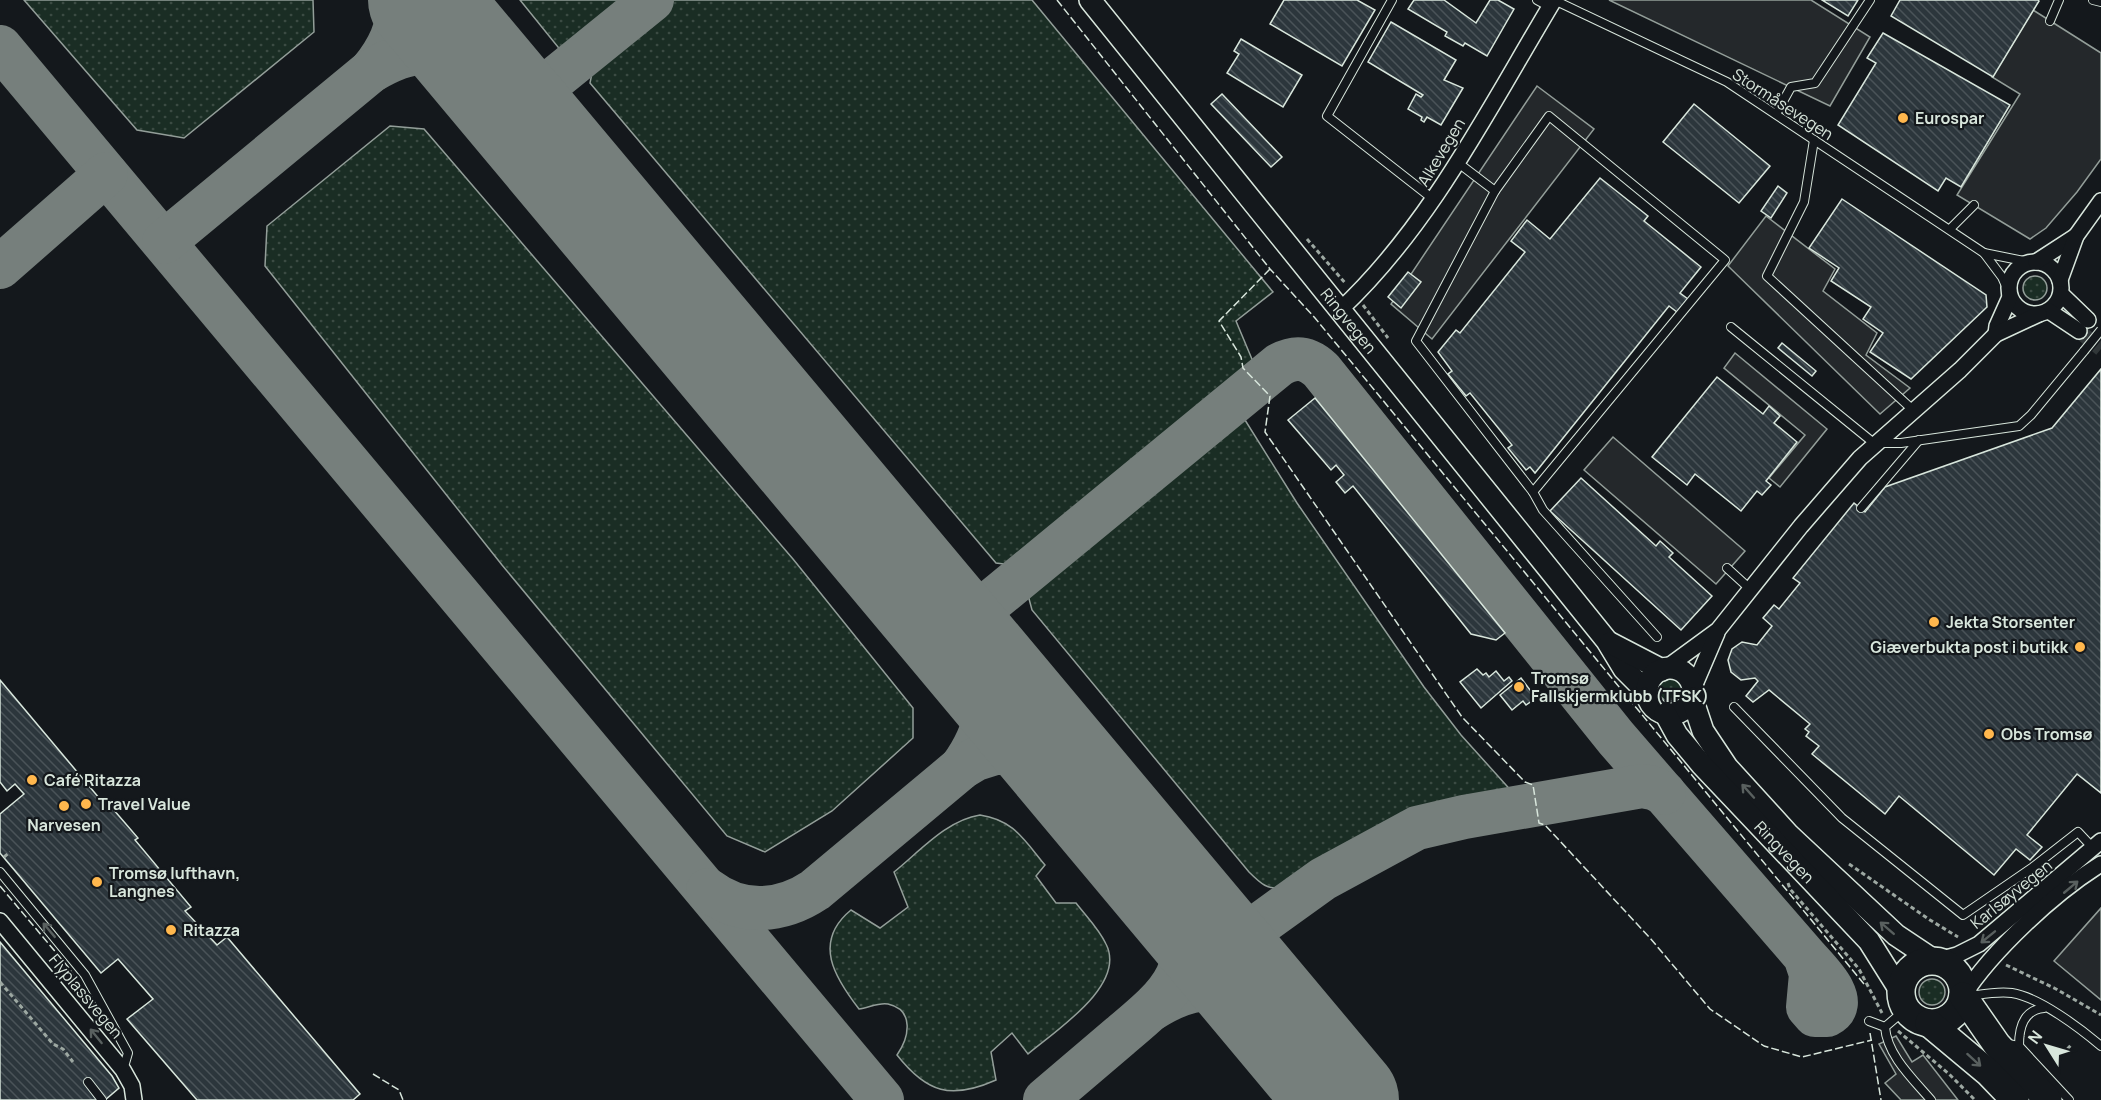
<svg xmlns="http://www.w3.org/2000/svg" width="2101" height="1100" font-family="Manrope,sans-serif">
  <defs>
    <pattern id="grass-dots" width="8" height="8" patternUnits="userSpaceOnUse" patternTransform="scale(1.5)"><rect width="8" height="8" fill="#1a2d24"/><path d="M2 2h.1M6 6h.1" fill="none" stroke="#3b4b43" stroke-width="1.8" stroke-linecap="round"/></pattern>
    <pattern id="building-back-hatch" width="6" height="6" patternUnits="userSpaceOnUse" patternTransform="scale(1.5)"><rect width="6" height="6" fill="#2c363c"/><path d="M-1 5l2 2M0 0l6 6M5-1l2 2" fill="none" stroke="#4a5358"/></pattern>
  </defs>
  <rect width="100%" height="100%" fill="#14181c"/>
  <g fill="url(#grass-dots)" stroke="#939e99" stroke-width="1.5">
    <path d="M24,0H313L314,32L184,138L137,130Z"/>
    <path d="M520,0H625L562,52Z"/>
    <path d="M673,0H1032L1273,292L1236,321L1254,364L1012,565L996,563L590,83L594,63Z"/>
    <path d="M390,126L424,129L793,559L913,708V738L832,811L765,852L727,836L502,565L265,266L267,226Z"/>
    <circle cx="2035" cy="288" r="12"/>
    <path d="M1240,412L1297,503L1424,687L1461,735L1515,795L1411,816L1378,830L1285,888C1267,890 1261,884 1249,872L1032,610L1028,595L1035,581Z"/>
    <circle cx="1670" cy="689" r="12"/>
    <path d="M980,815C1014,820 1024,840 1045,865L1036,876L1056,903H1076C1086,916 1099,929 1106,944C1127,985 1055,1031 1028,1054L1012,1033L991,1052L996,1080C951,1100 927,1093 897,1055C909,1038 915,1010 888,1004C879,1002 868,1008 859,1009C835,978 812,942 851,910L880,928L908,907L894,872C920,851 947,820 980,815Z"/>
    <circle cx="1932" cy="992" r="13"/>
  </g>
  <g fill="#24282b" stroke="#939e99" stroke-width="1.5">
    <path d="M1609,0H1811L1870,37L1830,106Z"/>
    <path d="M2033,10L2101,53V159L2077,192L2046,228L2030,239L1957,195L2020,94L1992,77Z"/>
    <path d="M1537,86L1594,129L1432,339L1391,304Z"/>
    <path d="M1766,216L1835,269L1823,291L1877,333L1866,355L1910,388L1880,414L1728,266Z"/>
    <path d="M1735,353L1827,429L1780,487L1769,478L1805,435L1724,368Z"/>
    <path d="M1613,437L1745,551L1716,584L1584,470Z"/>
    <path d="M2101,908V1000L2054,961Z"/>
    <path d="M1896,1036L1912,1062L1923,1055L1958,1100H1901L1885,1083L1896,1074L1879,1044Z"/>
  </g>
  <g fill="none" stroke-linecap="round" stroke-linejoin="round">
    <g stroke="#767f7c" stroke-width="44">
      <path d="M0,47L882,1100"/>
      <path d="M371,71C389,49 398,29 400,0"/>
      <path d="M495,85L522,95L537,93L652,0"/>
      <path d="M164,242L371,71C418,43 443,48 488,77"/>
      <path d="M0,267L106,174"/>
      <path d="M923,597C945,612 962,615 987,605L1279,365C1295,356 1307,357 1321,370L1616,738L1805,956C1815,968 1853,1002 1827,1015H1815L1808,1007L1811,974L1805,956"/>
      <path d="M961,768C991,726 991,701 971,655"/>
      <path d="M708,890C742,916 782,912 815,890L961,768L976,759L995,753H1030L1053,761L1072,776"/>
      <path d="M1189,915L1214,931L1243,932L1259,925L1323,879L1417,828L1464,817L1642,786L1653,788L1664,793"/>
      <path d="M1152,1009C1199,979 1234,983 1276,1019"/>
      <path d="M1045,1100C1070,1079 1094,1058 1119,1037C1174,991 1201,969 1171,894"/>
    </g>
    <path stroke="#767f7c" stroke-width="110" d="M423,0L1344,1100"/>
  </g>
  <g fill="url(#building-back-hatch)" stroke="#d8e6dc" stroke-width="1.5">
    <path d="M1284,0H1357L1375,10L1342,66L1270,24Z"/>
    <path d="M1414,0H1444L1476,23L1490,0H1498L1514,9L1487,56L1465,43L1463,46L1445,36L1447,32L1408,9Z"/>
    <path d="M1822,0H1858L1848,16Z"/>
    <path d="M1900,0H2038L2039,1L1993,77L1891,16Z"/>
    <path d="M1391,22L1456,60L1444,80L1463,88L1441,125L1427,117L1424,122L1421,120L1422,117L1408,109L1416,94L1421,97L1423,95L1368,62Z"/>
    <path d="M1883,33L2010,105L1961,187L1946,178L1938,191L1838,125L1876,63L1867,58Z"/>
    <path d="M1241,39L1302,75L1283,107L1227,73L1239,54L1234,51Z"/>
    <path d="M1222,94L1282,157L1271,167L1211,104Z"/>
    <path d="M1694,104L1770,166L1739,203L1663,142Z"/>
    <path d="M1600,178L1648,216L1644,221L1701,267L1680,293L1688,299L1677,312L1669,306L1535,473L1530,467L1526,470L1508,448L1512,445L1470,393L1466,396L1448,374L1452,371L1438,352L1456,330L1460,333L1525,252L1511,241L1527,220L1550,239Z"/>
    <path d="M1778,186L1787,193L1771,218L1761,211Z"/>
    <path d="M1842,199L1986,295L1987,307L1911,379L1870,352L1883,333L1863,319L1871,307L1831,281L1839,268L1809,248Z"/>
    <path d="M1408,272L1421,282L1401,308L1388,297Z"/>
    <path d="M1782,343L1816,371L1812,376L1778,348Z"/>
    <path d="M2101,369V793L2077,774L2027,835L2042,847L2030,860L2016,849L1994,875L1899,796L1885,814L1812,754L1819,746L1806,736L1809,732L1805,729L1810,724L1769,690L1753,702L1746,696L1758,681L1755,678L1741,680L1731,672L1728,660L1732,649L1742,642L1757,645L1772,626L1763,618L1774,605L1779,609L1800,583L1793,578L1854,503L1865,512L1885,487L2052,428Z"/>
    <path d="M1717,377L1763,414L1769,406L1780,416L1774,423L1797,442L1766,481L1771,485L1762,495L1757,491L1741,511L1695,474L1687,485L1652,457Z"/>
    <path d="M1315,398L1505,633L1496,640L1471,634L1353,486L1345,493L1336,482L1344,475L1336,465L1331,470L1288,420Z"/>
    <path d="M1581,478L1656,546L1660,541L1673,553L1669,557L1712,596L1681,630L1550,511Z"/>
    <path d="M1477,669L1483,675L1486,673L1489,677L1496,671L1504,681L1509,677L1512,681L1481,708L1460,682Z"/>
    <path d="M1521,678L1536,698L1526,705L1523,701L1512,710L1500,695Z"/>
    <path d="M0,680L110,811L113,809L138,838L135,840L191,907L185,911L217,945L227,937L360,1094L353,1100H197L127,1019L153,999L118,959L101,973L0,853V814L24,794L15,784L7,791L0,782Z"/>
    <path d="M0,942L112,1076L119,1088L105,1100H0Z"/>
  </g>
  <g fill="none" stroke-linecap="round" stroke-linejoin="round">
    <path stroke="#313739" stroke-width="15" stroke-dasharray="15 8" stroke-linecap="butt" d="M2079,331L2101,349"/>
    <defs>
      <g id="lane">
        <path d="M1392,0L1327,116L1433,199"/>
        <path d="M1537,0L1550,7"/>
        <path d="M1554,0L1727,82L1984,253L2002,277L2010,295"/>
        <path d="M2093,0L2101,2"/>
        <path d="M2050,21L2059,0"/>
        <path d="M1776,114L1791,87L1815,83L1870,0"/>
        <path d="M1814,140L1804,202L1767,276L1914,411"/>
        <path d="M1457,162L1495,191L1416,341L1533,492L1543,510L1657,637"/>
        <path d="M1495,191L1549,116L1725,260L1533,492"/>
        <path d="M1950,229L1974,205"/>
        <path d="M1984,253L2029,262"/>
        <path d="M1731,327L1875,444"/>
        <path d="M1879,443H1901L2019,426L2031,415L2084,351"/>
        <path d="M1861,508L1919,440"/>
        <path d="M1727,568L1750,589"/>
        <path d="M1734,707L1842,818L1963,915L2033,867L2078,832L2093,848"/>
        <path d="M0,872L85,975L128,1053L123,1070"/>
        <path d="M1970,996C1984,994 1998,991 2012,993C2039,997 2081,1029 2101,1046"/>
        <path d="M1906,1009L1885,1027C1887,1055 1913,1079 1931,1100"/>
        <path d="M1869,1021L1885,1027"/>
        <path d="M2008,1044L2019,1046L2069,1100"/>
        <path d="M2019,1046C2019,1028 2023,1010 2044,1008"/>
        <path d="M88,1082L102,1100"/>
      </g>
      <g id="street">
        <circle cx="2035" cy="288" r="26"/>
        <path d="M2036,262L2076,236"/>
        <path d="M2060,280L2076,236L2101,201"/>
        <path d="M2061,294L2088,320"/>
        <path d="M1340,310C1431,225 1490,106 1554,0"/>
        <path d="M2049,311L2079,331"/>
        <path d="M1996,334L1997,326L2010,297"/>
        <path d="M1666,668L1718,630L1801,526L1860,458L1960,370L1996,334L2039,314"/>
        <path d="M1693,689L1717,633"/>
        <path d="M0,921L123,1070L132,1086L134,1100"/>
        <path d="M1935,961L1957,955L1979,944L2101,841"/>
        <path d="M1963,996C1992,951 2054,893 2101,864"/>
      </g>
      <g id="secondary">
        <path id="s1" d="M1090,0L1607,641L1624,669L1648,693"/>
        <path d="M1610,643L1662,670"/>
        <circle cx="1670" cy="691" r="23"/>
        <path d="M1692,698L1703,731L1727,767L1789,835L1896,935L1935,961"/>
        <path id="s2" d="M1665,713L1677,735L1702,765L1869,941L1901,992"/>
      </g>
      <g id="highway">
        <circle cx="1932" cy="992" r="31"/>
        <path d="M1963,996L1997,1045L2048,1100"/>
        <path d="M1929,1023L1989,1073L2015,1100"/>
      </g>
    </defs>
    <use href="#lane" stroke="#d8e6dc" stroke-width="10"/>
    <use href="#street" stroke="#d8e6dc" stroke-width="18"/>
    <use href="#secondary" stroke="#d8e6dc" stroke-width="24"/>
    <use href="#highway" stroke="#d8e6dc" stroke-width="30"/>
    <g stroke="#9da8a2" stroke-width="3" stroke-dasharray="4.5 3" stroke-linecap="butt">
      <path d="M1307,239L1346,284"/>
      <path d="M1363,305L1388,338"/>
      <path d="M4,857L10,852"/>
      <path d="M1849,864L1930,920L1958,937"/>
      <path d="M1788,883L1790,889L1859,969L1882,1013"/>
      <path d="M2006,965L2056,989L2101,1015"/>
      <path d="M0,982L53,1044L63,1049L73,1062"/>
      <path d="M1898,1031L1949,1074L1975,1100"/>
      <path d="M2057,1060L2072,1044"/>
    </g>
    <use href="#lane" stroke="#14181c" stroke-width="8"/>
    <use href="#street" stroke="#14181c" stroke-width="15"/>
    <use href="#secondary" stroke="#14181c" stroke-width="21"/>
    <use href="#highway" stroke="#14181c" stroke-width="27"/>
    <defs>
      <path id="lane-bridge" d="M2084,351L2101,330"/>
    </defs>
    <use href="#lane-bridge" stroke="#d8e6dc" stroke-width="10" stroke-linecap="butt"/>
    <use href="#lane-bridge" stroke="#14181c" stroke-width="8"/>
    <g stroke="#d8e6dc" stroke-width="1.5" stroke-dasharray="8 3" stroke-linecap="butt">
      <path d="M1057,0L1270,269L1315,318L1864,984"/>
      <path d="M1270,269L1219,321L1241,357L1243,368L1270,396L1265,432L1462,717L1525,782L1533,785L1539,823L1545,825L1650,938L1710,1009L1764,1046L1802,1057L1872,1040"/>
      <path d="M0,886L69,968L96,1014"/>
      <path d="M1870,1033L1881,1100"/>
      <path d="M373,1074L399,1090L403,1100"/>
    </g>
  </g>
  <defs><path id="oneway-shaft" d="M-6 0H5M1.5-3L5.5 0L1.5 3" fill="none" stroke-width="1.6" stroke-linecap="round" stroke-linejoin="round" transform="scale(1.5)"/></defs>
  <g stroke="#59605f">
    <use href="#oneway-shaft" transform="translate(1748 791) rotate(-132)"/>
    <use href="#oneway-shaft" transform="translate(2071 887) rotate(-40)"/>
    <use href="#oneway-shaft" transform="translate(1887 928) rotate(-139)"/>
    <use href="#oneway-shaft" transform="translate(49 930) rotate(-130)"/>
    <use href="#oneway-shaft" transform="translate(1988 937) rotate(141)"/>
    <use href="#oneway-shaft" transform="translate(96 1036) rotate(-129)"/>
    <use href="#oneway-shaft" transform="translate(1974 1060) rotate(42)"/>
  </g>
  <g fill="#ffb74d" stroke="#14181c" stroke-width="2">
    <circle cx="1903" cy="118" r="6"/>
    <circle cx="1934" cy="622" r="6"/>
    <circle cx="2080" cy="647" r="6"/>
    <circle cx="1519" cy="687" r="6"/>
    <circle cx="1989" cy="734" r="6"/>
    <circle cx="32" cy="780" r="6"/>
    <circle cx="86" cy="804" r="6"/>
    <circle cx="64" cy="806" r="6"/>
    <circle cx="97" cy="882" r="6"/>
    <circle cx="171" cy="930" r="6"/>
  </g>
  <g text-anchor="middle" stroke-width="4.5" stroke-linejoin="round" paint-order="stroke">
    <g font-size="16" fill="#d8e6dc" stroke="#14181c">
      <text transform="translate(1783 104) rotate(33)" y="6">Stormåsevegen</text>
      <text transform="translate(1441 152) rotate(-59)" y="6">Alkevegen</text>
      <text dy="6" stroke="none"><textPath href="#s1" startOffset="412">Ringvegen</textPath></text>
      <text dy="6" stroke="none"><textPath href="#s2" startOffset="184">Ringvegen</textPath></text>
      <text transform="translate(2011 894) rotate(-39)" y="6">Karlsøyvegen</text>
      <text transform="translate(86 996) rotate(50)" y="6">Flyplassvegen</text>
    </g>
    <g font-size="16" font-weight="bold" fill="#d8e6dc" stroke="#14181c" text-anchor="start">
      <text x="1915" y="124">Eurospar</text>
      <text x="1946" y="628">Jekta Storsenter</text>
      <text x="2068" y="653" text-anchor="end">Giæverbukta post i butikk</text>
      <text x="1531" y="684">Tromsø<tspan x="1531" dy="18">Fallskjermklubb (TFSK)</tspan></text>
      <text x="2001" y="740">Obs Tromsø</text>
      <text x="44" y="786">Café Ritazza</text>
      <text x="98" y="810">Travel Value</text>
      <text x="64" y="831" text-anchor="middle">Narvesen</text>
      <text x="109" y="879">Tromsø lufthavn,<tspan x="109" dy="18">Langnes</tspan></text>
      <text x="183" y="936">Ritazza</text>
    </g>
  </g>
  <g transform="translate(2047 1046) rotate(307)" stroke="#14181c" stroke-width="4.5" paint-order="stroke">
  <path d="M0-4.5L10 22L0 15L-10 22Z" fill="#d8e6dc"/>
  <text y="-9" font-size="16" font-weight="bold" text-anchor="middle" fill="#d8e6dc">N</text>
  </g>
</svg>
